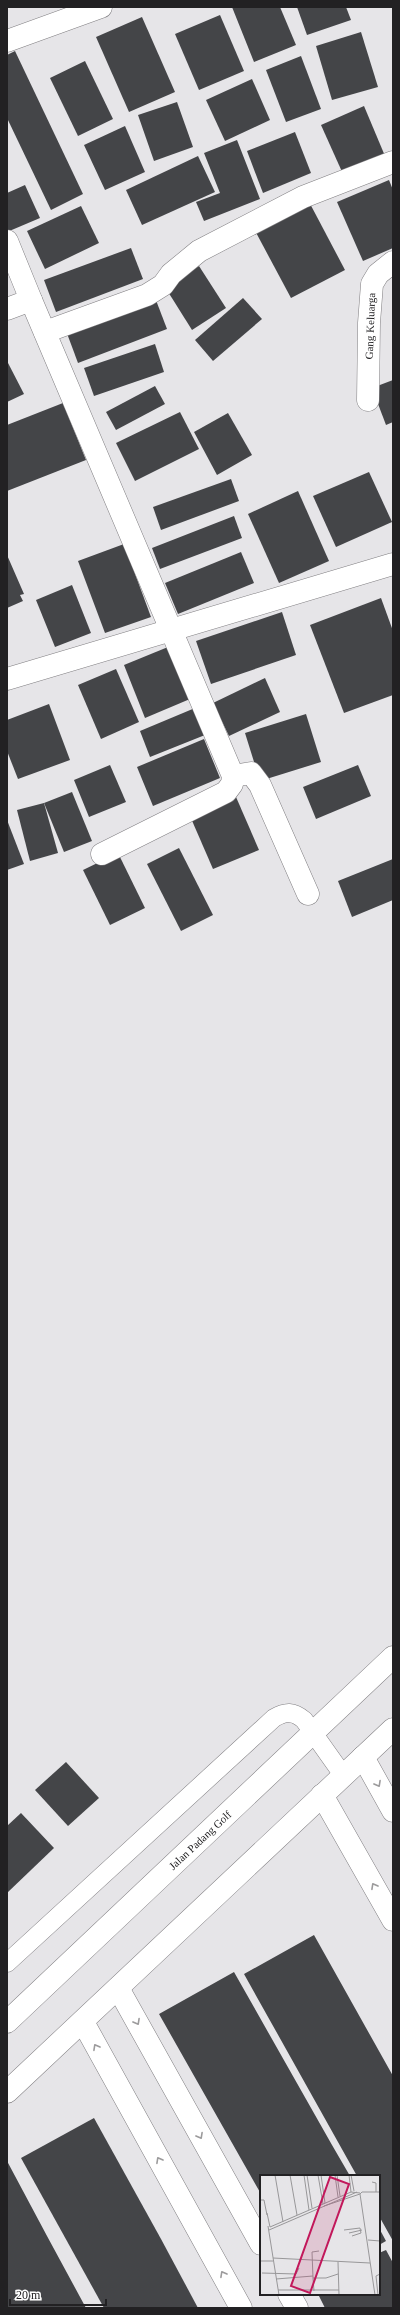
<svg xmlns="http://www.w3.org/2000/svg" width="400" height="2315" font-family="'Times New Roman',serif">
  <rect width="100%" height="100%" fill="#e6e5e8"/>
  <g fill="#444548">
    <path d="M232,7H280L296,45L254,62Z"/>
    <path d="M297,7H346L351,20L307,35Z"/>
    <path d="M220,15L244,71L199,90L175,34Z"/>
    <path d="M142,17L175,92L129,112L96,37Z"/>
    <path d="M361,32L378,87L332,100L316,46Z"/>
    <path d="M15,51L83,194L51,210L7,118V55Z"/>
    <path d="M301,56L321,109L286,122L266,70Z"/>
    <path d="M85,61L113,119L78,136L50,78Z"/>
    <path d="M252,79L270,120L225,141L206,100Z"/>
    <path d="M177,102L193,147L154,161L138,115Z"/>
    <path d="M364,106L385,156L343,174L321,125Z"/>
    <path d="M125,126L145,172L105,190L84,145Z"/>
    <path d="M295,132L311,173L263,193L247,151Z"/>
    <path d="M237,140L260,199L204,221L196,202L220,193L204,153Z"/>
    <path d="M198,156L215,192L142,225L126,190Z"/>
    <path d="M389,180L393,190V248L363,261L337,202Z"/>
    <path d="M25,185L40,218L7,232V193Z"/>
    <path d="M307,198L345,270L291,298L253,227Z"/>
    <path d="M81,206L99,243L45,269L27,231Z"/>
    <path d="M131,248L143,279L56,312L44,280Z"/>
    <path d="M199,266L226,308L192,330L165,287Z"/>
    <path d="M154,295L167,329L78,363L65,328Z"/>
    <path d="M243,298L262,319L213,361L195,340Z"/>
    <path d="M155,344L164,372L94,396L84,368Z"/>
    <path d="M7,361L24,394L7,402Z"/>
    <path d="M393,380V422L386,425L372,388Z"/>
    <path d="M155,386L165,404L116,430L106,412Z"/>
    <path d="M63,403L86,460L7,491V425Z"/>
    <path d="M180,412L199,449L135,481L116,443Z"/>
    <path d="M228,413L252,455L217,475L194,432Z"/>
    <path d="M369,472L392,522L336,547L313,496Z"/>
    <path d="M231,479L239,501L161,530L153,507Z"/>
    <path d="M298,491L329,561L279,583L248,514Z"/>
    <path d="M234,516L242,538L160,569L152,548Z"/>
    <path d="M124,544L151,617L105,633L78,561Z"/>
    <path d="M241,552L254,583L178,614L165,583Z"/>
    <path d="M7,555L24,594L20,595L23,601L7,608Z"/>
    <path d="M72,585L91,633L55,647L36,600Z"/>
    <path d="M381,598L393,631V695L344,713L310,625Z"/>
    <path d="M282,612L296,655L211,684L196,641Z"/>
    <path d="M168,647L190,699L145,718L124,665Z"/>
    <path d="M116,669L139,722L101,739L78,685Z"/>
    <path d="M265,678L280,712L229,736L213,703Z"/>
    <path d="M49,704L70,760L18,779L7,751V720Z"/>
    <path d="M195,708L205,735L150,757L140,731Z"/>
    <path d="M306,714L321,762L260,781L245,733Z"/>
    <path d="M204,739L220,778L153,806L137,767Z"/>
    <path d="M110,765L126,802L89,817L74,780Z"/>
    <path d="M358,765L371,796L316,819L303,787Z"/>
    <path d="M72,792L92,841L64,852L44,803Z"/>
    <path d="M236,797L259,850L213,869L190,816Z"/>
    <path d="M44,803L58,853L30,861L17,810Z"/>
    <path d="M7,820L24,864L7,870Z"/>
    <path d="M179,848L213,915L181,931L147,864Z"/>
    <path d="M118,853L145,908L110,925L83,870Z"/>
    <path d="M393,859V900L352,917L338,881Z"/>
    <path d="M66,1762L99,1798L68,1826L35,1790Z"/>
    <path d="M21,1813L54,1848L7,1893V1826Z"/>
    <path d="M314,1935L393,2076V2241L379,2216V2176H357L244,1974Z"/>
    <path d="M234,1972L332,2145L350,2176H261V2194L159,2014Z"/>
    <path d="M94,2118L161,2239L198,2308H104L21,2158Z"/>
    <path d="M7,2161L47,2236L86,2308H7Z"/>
    <path d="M379,2228L386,2241L379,2245Z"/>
    <path d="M386,2250L393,2263V2308H325L318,2294H379V2253Z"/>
  </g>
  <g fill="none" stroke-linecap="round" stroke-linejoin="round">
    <defs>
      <path id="service" d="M7,1963L274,1718C286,1711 293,1711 304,1720L343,1775"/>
      <g id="minor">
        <path d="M7,41L101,7"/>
        <path d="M7,241L31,300"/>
        <path d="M7,309L31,300L233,776L232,784L226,792L102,854"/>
        <path d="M45,332L147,295L163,285L171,274L199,251L303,197L393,162"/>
        <path d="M368,400L369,323L372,284L378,274L393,262"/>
        <path d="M7,679L393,564"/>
        <path d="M233,776L251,773L260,785L308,894"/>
        <path d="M363,1757L393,1811"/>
        <path d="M322,1795L393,1920"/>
        <path d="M118,1988L261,2244"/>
        <path d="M83,2022L241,2308"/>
        <path d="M7,2092L393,1729"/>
        <path d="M289,2294L297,2308"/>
      </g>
      <path id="tertiary" d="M7,2022L393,1657"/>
    </defs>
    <use href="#service" stroke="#807f82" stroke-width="19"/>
    <use href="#minor" stroke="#807f82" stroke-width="23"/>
    <use href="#tertiary" stroke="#807f82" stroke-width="23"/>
    <use href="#service" stroke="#fff" stroke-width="18"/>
    <use href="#minor" stroke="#fff" stroke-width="22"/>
    <use href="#tertiary" stroke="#fff" stroke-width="22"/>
  </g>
  <defs><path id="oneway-chevron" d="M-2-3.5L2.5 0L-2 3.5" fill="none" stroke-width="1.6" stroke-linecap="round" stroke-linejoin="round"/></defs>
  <g stroke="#9c9b9c">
    <use href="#oneway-chevron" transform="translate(378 1784) rotate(61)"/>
    <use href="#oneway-chevron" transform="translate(374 1886) rotate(-119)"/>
    <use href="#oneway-chevron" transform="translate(137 2022) rotate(61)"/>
    <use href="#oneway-chevron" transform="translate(96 2047) rotate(-119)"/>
    <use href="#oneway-chevron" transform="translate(200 2136) rotate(61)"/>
    <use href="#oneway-chevron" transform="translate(159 2160) rotate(-119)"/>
    <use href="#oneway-chevron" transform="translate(223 2274) rotate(-119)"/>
  </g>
  <g text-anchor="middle" stroke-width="4" stroke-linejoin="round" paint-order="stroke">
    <g font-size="11" fill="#222123" stroke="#fff">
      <text transform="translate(370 326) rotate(-88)" y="4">Gang Keluarga</text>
      <text transform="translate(200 1840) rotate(-43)" y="4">Jalan Padang Golf</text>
    </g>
  </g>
  <g transform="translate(260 2175)">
    <rect width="120" height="120" fill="#e6e5e8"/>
    <path fill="none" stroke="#989799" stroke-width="1" d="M15,0L23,47M30,0L37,40M44,0L49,35M47,0L52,33M58,0L63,29M61,0L65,28M75,0L78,22M77,0L80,21M89,0L91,17M91,0L94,16M112,7L116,8V17M0,25H4L7,40M64,31L100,19M7,38L10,52L91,17L100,18M8,51L19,120M9,55L97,17M84,55L100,53L101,58L92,61M89,58L102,55M108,65L120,66M59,76L52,77L53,103H66L78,99M13,83L110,88M0,86H13M78,87L79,120M2,98L36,99L39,93M53,103L54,116M16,104L53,101M18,115H79M115,120L100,19L102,17H120M118,120L116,101L120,99"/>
    <path fill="#c2185b" fill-opacity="0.15" stroke="#c2185b" stroke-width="2" d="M70,2L89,9L50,118L31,111Z"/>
    <rect width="120" height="120" fill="none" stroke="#222123" stroke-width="2"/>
  </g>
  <rect width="400" height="2315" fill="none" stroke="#222123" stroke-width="16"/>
  <path d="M10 2299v6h96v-6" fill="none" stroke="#222123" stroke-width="2"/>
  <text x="16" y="2299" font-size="12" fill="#222123" stroke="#ffffff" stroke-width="3" paint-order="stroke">20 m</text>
</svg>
